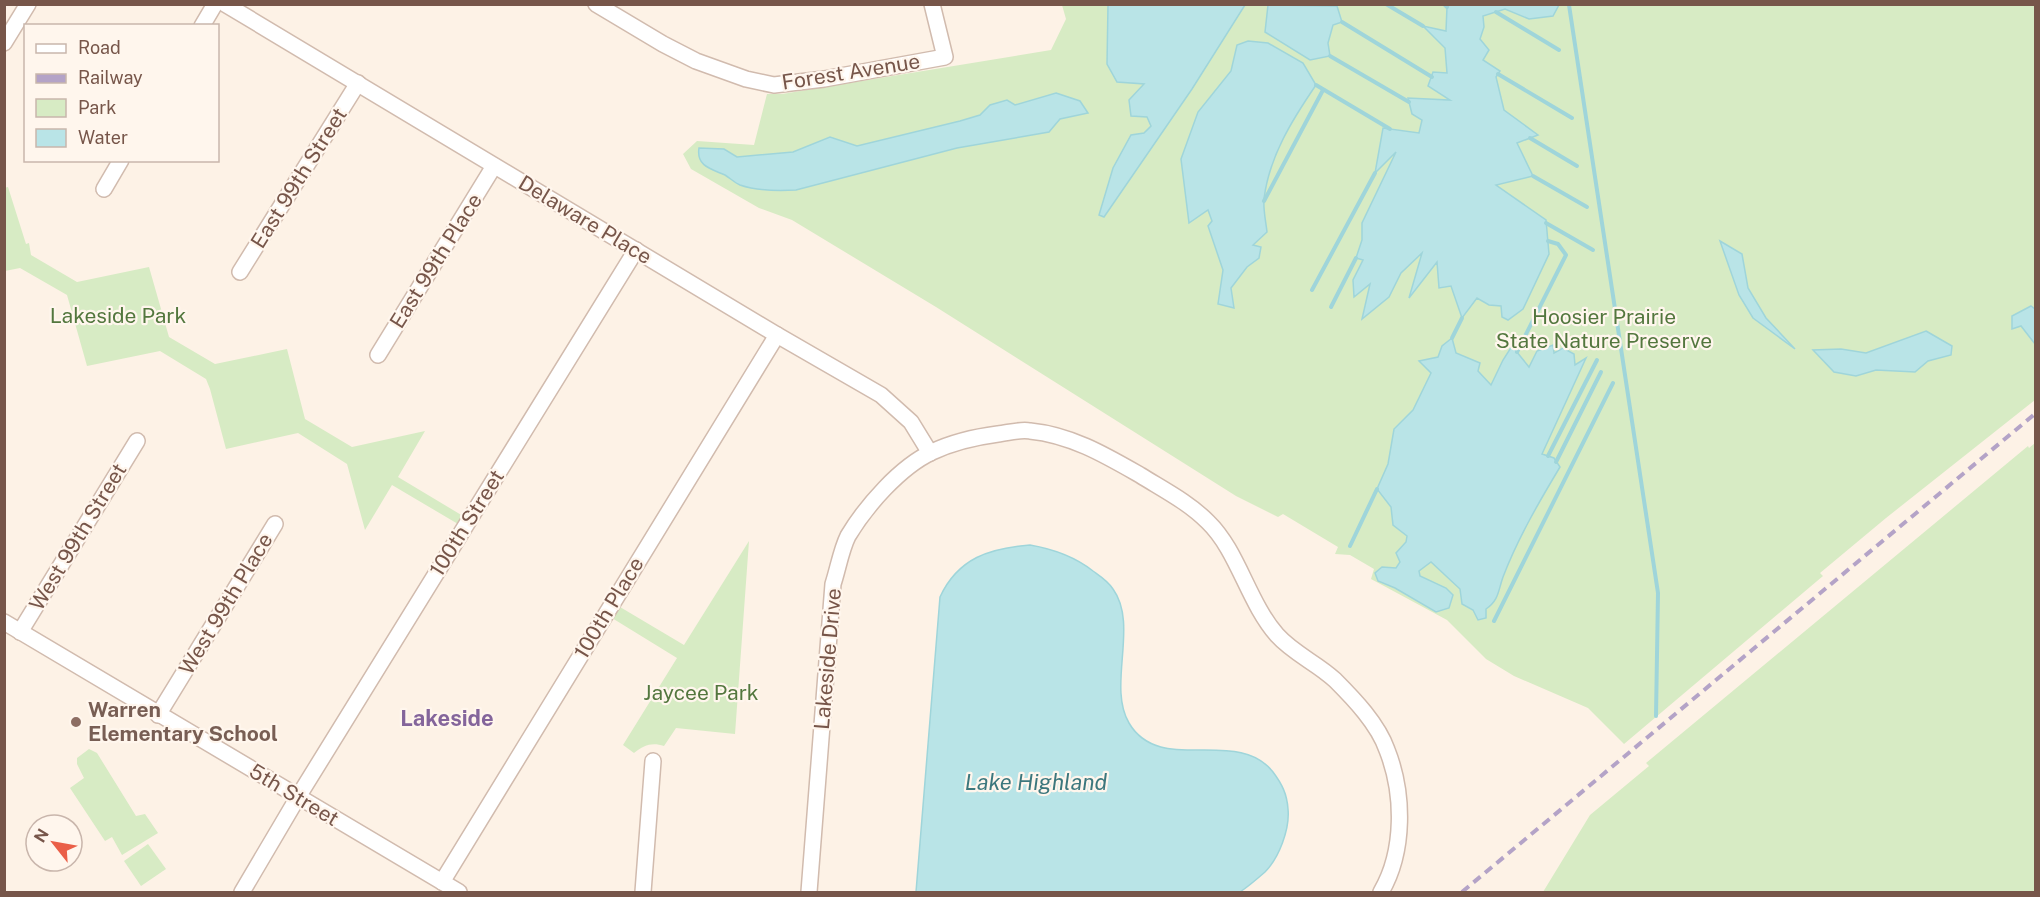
<svg xmlns="http://www.w3.org/2000/svg" width="2040" height="897" font-family="'Public Sans',sans-serif">
  <rect width="100%" height="100%" fill="#fdf2e6"/>
  <g fill="#d7ebc4" fill-rule="evenodd">
    <path d="M1062,5H2035V400L1886,518L1820,573L1823,576L1624,744L1588,708L1514,676L1486,659L1447,620L1371,579L1374,569L1350,555L1335,554L1338,547L1283,514L1278,517L1236,496L936,307L792,220L759,208L691,169L683,154L697,141L754,145L767,94H782L1051,50L1066,19ZM724,149L737,157L738,184L733,179Z"/>
    <path d="M8,187L26,244L29,243L31,255L77,282L149,267L169,337L215,364L287,349L305,419L352,447L425,431L398,477L463,516L458,524L392,485L365,530L347,464L298,433L226,449L210,389L206,379L160,351L87,366L67,295L20,268L5,271L4,188Z"/>
    <path d="M2035,443V892H1543L1590,815L1649,766L1646,763L2028,446L2029,448Z"/>
    <path d="M749,541L735,734L676,728L664,746C652,742 644,745 634,753L623,745L677,658L612,618L620,607L684,645Z"/>
    <path d="M89,749L97,753L136,816L145,814L158,833L122,855L112,837L105,841L70,788L84,778L77,764V758Z"/>
    <path d="M148,844L166,869L141,886L124,861Z"/>
  </g>
  <g fill="#b9e4e7" stroke="#9fd5da" stroke-width="1.5">
    <path d="M1451,4L1569,5H1559L1553,16L1529,19L1505,9L1483,16L1484,27L1480,39L1489,50L1483,60L1500,71L1496,77L1504,110L1538,135L1517,143L1533,176L1496,185L1546,220L1549,254L1523,309L1508,320L1502,317L1501,306L1489,305L1477,298L1462,318L1451,286L1439,288L1437,262L1409,298L1422,253L1401,273L1389,297L1362,319L1370,284L1354,297L1353,280L1363,260L1356,258L1362,240V223L1396,152L1375,173L1383,128L1419,133L1422,120L1412,114L1408,98L1450,100L1428,86L1433,72L1447,73L1445,48L1423,26L1446,31L1447,7Z"/>
    <path d="M1108,5H1245L1192,89L1104,217L1099,215L1113,168L1131,135L1144,133L1151,126L1147,117L1131,116L1129,100L1144,84L1117,82L1107,64Z"/>
    <path d="M1268,5L1337,6L1342,22L1333,25L1328,43L1330,56L1310,60L1265,32Z"/>
    <path d="M1248,41L1268,43L1303,63L1316,85C1292,120 1269,157 1264,199C1263,210 1266,222 1267,232L1253,245L1261,247L1259,258L1247,267L1231,288L1234,308L1218,304L1223,270L1208,226L1212,221L1208,210L1189,223L1181,159L1198,112L1231,71L1237,45Z"/>
    <path d="M1056,93L1080,101L1088,113L1060,119L1049,132L957,148L796,190C778,191 757,191 740,185C735,183 730,178 725,175C711,169 696,166 699,148L724,149L737,157L793,152L830,137L857,146L960,121L980,115L990,105L1007,100L1015,105Z"/>
    <path d="M1720,241L1742,254L1748,288L1766,318L1795,349L1753,318L1739,295Z"/>
    <path d="M2031,306L2035,309V344L2021,326L2012,329V316Z"/>
    <path d="M1926,331L1952,346L1951,355L1928,361L1915,372L1876,370L1856,376L1834,372L1813,350L1841,349L1866,353Z"/>
    <path d="M1452,338L1456,353L1480,363L1478,371L1491,385L1503,360L1512,346L1529,367L1537,351L1553,345L1554,353L1563,348L1574,354L1575,365L1586,358L1542,454L1554,458L1560,467C1539,502 1518,538 1503,577C1498,591 1499,600 1486,609V618L1478,620L1473,610L1462,604L1460,589L1431,562L1419,571L1420,576L1446,588L1453,595L1449,608L1436,612L1395,588L1378,581L1375,573L1382,567L1396,568L1400,562L1396,553L1406,542L1407,536L1393,525L1391,507L1377,489L1388,464L1394,429L1413,410L1431,373L1419,361L1438,357L1442,346Z"/>
    <path d="M1030,545C1053,549 1074,556 1093,571C1100,576 1108,581 1113,589C1139,625 1107,686 1129,723C1160,776 1237,726 1273,772C1282,784 1287,794 1288,809C1290,829 1279,858 1265,872C1257,879 1249,886 1240,892H916L940,597C958,558 990,548 1030,545Z"/>
  </g>
  <g fill="none" stroke-linecap="round" stroke-linejoin="round">
    <g stroke="#9fd5da" stroke-width="4">
      <path d="M1386,4L1423,26"/>
      <path d="M1444,4L1447,7"/>
      <path d="M1569,5L1658,593L1656,716"/>
      <path d="M1496,12L1559,50"/>
      <path d="M1342,22L1432,77"/>
      <path d="M1330,56L1409,102"/>
      <path d="M1498,74L1572,118"/>
      <path d="M1316,85L1390,129"/>
      <path d="M1530,138L1577,166"/>
      <path d="M1533,176L1587,207"/>
      <path d="M1264,201L1323,90"/>
      <path d="M1546,223L1593,250"/>
      <path d="M1312,290L1375,173"/>
      <path d="M1331,307L1356,258"/>
      <path d="M1452,338L1462,318"/>
      <path d="M1517,352L1566,255L1558,244L1548,241"/>
      <path d="M1548,456L1597,360"/>
      <path d="M1556,462L1601,372"/>
      <path d="M1350,546L1377,489"/>
      <path d="M1494,621L1613,383"/>
    </g>
    <defs>
      <g id="minor">
        <path d="M225,4L777,335L881,395L911,422L930,453"/>
        <path d="M596,4L663,44L696,61L746,79L774,85L824,79L945,57L932,4"/>
        <path d="M202,26L215,4"/>
        <path d="M4,43L28,4"/>
        <path d="M104,189L121,160"/>
        <path d="M240,272L358,83"/>
        <path d="M378,355L494,166"/>
        <path d="M4,622L459,892"/>
        <path d="M20,632L137,441"/>
        <path d="M158,715L275,524"/>
        <path d="M442,882L777,335"/>
        <path d="M242,892L298,797L636,250"/>
        <path d="M643,892L653,761"/>
        <path d="M809,892L833,584C838,569 841,550 848,536C866,506 900,467 932,452C953,442 975,437 998,434C1008,433 1020,429 1030,431C1071,435 1105,455 1140,475C1164,490 1188,502 1208,522C1238,551 1248,602 1277,635C1294,654 1317,663 1335,680C1354,699 1378,724 1387,750C1404,793 1405,851 1381,892"/>
      </g>
    </defs>
    <use href="#minor" stroke="#d1bbae" stroke-width="18"/>
    <use href="#minor" stroke="#fff" stroke-width="15"/>
    <path stroke="#b4a3c7" stroke-width="4" stroke-dasharray="9 6" stroke-linecap="butt" d="M1462,892L2036,413"/>
  </g>
  <circle fill="#8d6e63" stroke="#fff6ed" stroke-width="2" cx="76" cy="722" r="6"/>
  <g text-anchor="middle" stroke-width="4.5" stroke-linejoin="round" paint-order="stroke">
    <g font-size="21" fill="#77564a" stroke="#fff6ed">
      <text transform="translate(851 72) rotate(-9)" y="7">Forest Avenue</text>
      <text transform="translate(299 178) rotate(-58)" y="7">East 99th Street</text>
      <text transform="translate(585 220) rotate(31)" y="7">Delaware Place</text>
      <text transform="translate(436 261) rotate(-58)" y="7">East 99th Place</text>
      <text transform="translate(467 523) rotate(-58)" y="7">100th Street</text>
      <text transform="translate(78 537) rotate(-59)" y="7">West 99th Street</text>
      <text transform="translate(226 604) rotate(-59)" y="7">West 99th Place</text>
      <text transform="translate(609 608) rotate(-59)" y="7">100th Place</text>
      <text transform="translate(828 659) rotate(-85)" y="7">Lakeside Drive</text>
      <text transform="translate(294 795) rotate(31)" y="7">5th Street</text>
    </g>
    <g font-size="21" fill="#53773e" stroke="#fff6ed">
      <text x="118" y="323">Lakeside Park</text>
      <text x="1604" y="324">Hoosier Prairie<tspan x="1604" dy="24">State Nature Preserve</tspan></text>
      <text x="701" y="700">Jaycee Park</text>
    </g>
    <g font-size="21" font-weight="bold" fill="#785e54" stroke="#fff6ed" text-anchor="start">
      <text x="88" y="717">Warren<tspan x="88" dy="24">Elementary School</tspan></text>
    </g>
    <g font-size="22" font-weight="bold" fill="#84659b" stroke="#fff6ed">
      <text x="447" y="726">Lakeside</text>
    </g>
    <g font-size="22" font-style="italic" fill="#3c777d" stroke="#fff6ed">
      <text x="1036" y="790">Lake Highland</text>
    </g>
  </g>
  <rect width="2040" height="897" fill="none" stroke="#77564a" stroke-width="12"/>
  <rect x="24" y="24" width="195" height="138" fill="#fff6ed" stroke="#c9b6ac" stroke-width="1.5"/>
  <rect x="36" y="44" width="30" height="9" fill="#ffffff" stroke="#c9b6ac" stroke-width="1.5"/>
  <text x="78" y="54" font-size="18" fill="#77564a">Road</text>
  <rect x="36" y="74" width="30" height="9" fill="#b4a3c7" stroke="#c9b6ac" stroke-width="1.5"/>
  <text x="78" y="84" font-size="18" fill="#77564a">Railway</text>
  <rect x="36" y="99" width="30" height="18" fill="#d7ebc4" stroke="#c9b6ac" stroke-width="1.5"/>
  <text x="78" y="114" font-size="18" fill="#77564a">Park</text>
  <rect x="36" y="129" width="30" height="18" fill="#b9e4e7" stroke="#c9b6ac" stroke-width="1.5"/>
  <text x="78" y="144" font-size="18" fill="#77564a">Water</text>
  <g transform="translate(54 843) rotate(301)"><circle r="28" fill="#fff6ed" stroke="#c9b6ac" stroke-width="1.5"/>
  <path d="M0-4.5L10 22L0 15L-10 22Z" fill="#ea5f48"/>
  <text y="-9" font-size="16" font-weight="bold" text-anchor="middle" fill="#77564a">N</text>
  </g>
</svg>
